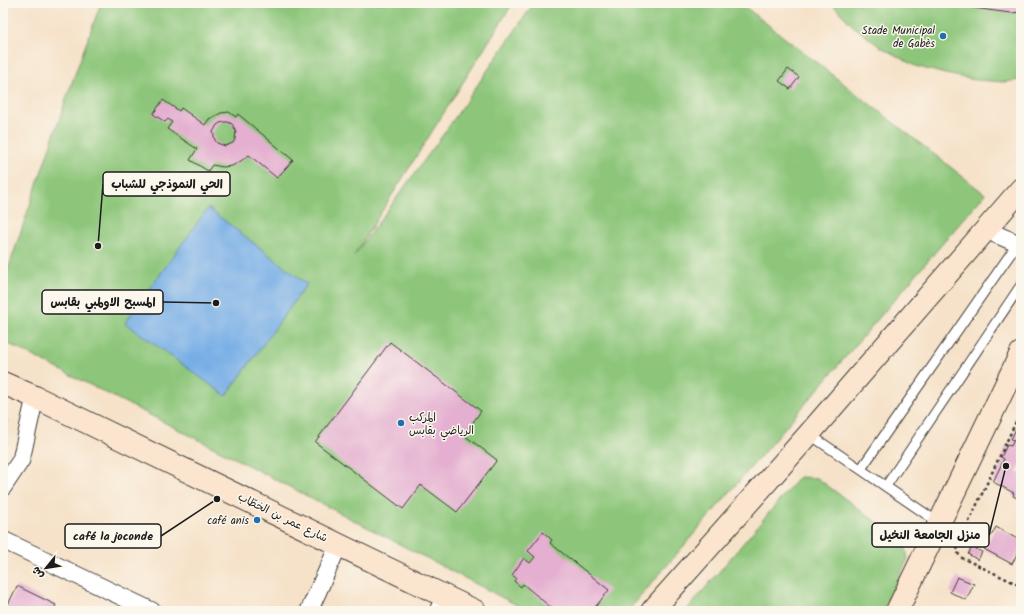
<svg xmlns="http://www.w3.org/2000/svg" width="1024" height="614" font-family="Kalam,'Playpen Sans Arabic',sans-serif">
  <rect width="100%" height="100%" fill="#fbf7ec"/>
  <filter id="ink" filterUnits="userSpaceOnUse"><feTurbulence type="fractalNoise" baseFrequency=".025" numOctaves="2"/><feDisplacementMap in="SourceGraphic" scale="8" xChannelSelector="R" yChannelSelector="G"/><feConvolveMatrix kernelMatrix="1 2 1 2 8 2 1 2 1" color-interpolation-filters="sRGB"/></filter>
  <filter id="wash" filterUnits="userSpaceOnUse"><feTurbulence type="fractalNoise" baseFrequency=".012" numOctaves="4" result="noise"/><feDisplacementMap in="SourceGraphic" scale="16" xChannelSelector="R" yChannelSelector="G"/><feGaussianBlur stdDeviation="0.9" result="paint"/><feColorMatrix in="noise" values="0 0 0 0 0 0 0 0 0 0 0 0 0 0 0 0 0 1.4 0 .05"/><feComposite in="paint" operator="in"/></filter>
  <g filter="url(#wash)">
    <rect width="100%" height="100%" fill="#f6e2c9"/>
    <g fill="#8dc67a" stroke="#54714b">
      <path d="M101,3H513L353,257L445,132L534,3H740L985,194L628,611H528L211,446L3,341V284L71,85Z"/>
      <path d="M831,3H1021V80L1003,82L976,80L945,74L915,66L879,46L853,26Z"/>
      <path d="M799,477L817,478L905,543L908,559L882,611H686Z"/>
    </g>
    <path fill="#77aee6" stroke="#4a6581" d="M208,208L307,284L226,396L125,323Z"/>
    <g id="blocks">
      <g fill="#e4afd0" fill-rule="evenodd">
        <path d="M955,3H1021V12L1011,13L995,11L966,7Z"/>
        <path d="M788,69L799,77L790,89L779,81Z"/>
        <path d="M163,100L179,111L181,108L205,125L209,119L221,113L229,112L236,117L238,114L293,160L277,178L249,155L241,161L232,166L223,167L212,165L208,171L190,160L197,149L167,129L172,122L168,119L165,122L153,114ZM224,122H228L232,124L236,131L235,139L233,143L225,146L217,143L215,140L213,132L217,125L220,123Z"/>
        <path d="M390,342L481,411L464,435L497,460L457,512L421,485L403,509L315,442Z"/>
        <path d="M3,418L8,421L3,436Z"/>
        <path d="M1021,425V464L1017,472L1021,474V500L1013,496L1014,493L993,482L1004,459L1001,457L1007,445L1011,446L1014,440L1011,439L1017,427L1019,428Z"/>
        <path d="M996,527L1021,541V546L1012,564L984,549Z"/>
        <path d="M543,532L552,540L550,543L609,590L592,611H555L523,584L521,587L514,581L516,578L512,575L524,558L530,563L535,557L528,551Z"/>
        <path d="M972,547L982,552L978,560L968,554Z"/>
        <path d="M957,577L974,584L966,600L950,592Z"/>
        <path d="M17,586L56,605L53,611H5Z"/>
      </g>
    </g>
  </g>
  <g filter="url(#ink)">
    <use href="#blocks" fill-opacity="0" stroke="#3d3a36" stroke-width="1"/>
    <g fill="none" stroke-linecap="round" stroke-linejoin="round">
      <defs>
        <g id="lane">
          <path d="M809,434L939,523"/>
          <path d="M861,469L1018,243"/>
          <path d="M886,486L1021,285"/>
        </g>
        <g id="street">
          <path d="M986,230L1021,245"/>
          <path d="M3,487L21,460L35,397"/>
          <path d="M3,540L152,611"/>
          <path d="M309,611L339,544"/>
          <path d="M438,611L445,596"/>
        </g>
        <g id="secondary">
          <path d="M3,383L35,397L475,611"/>
          <path d="M652,611L809,434L1021,189"/>
          <path d="M897,611L1021,353"/>
        </g>
      </defs>
      <use href="#lane" stroke="#3d3a36" stroke-width="11"/>
      <use href="#street" stroke="#3d3a36" stroke-width="19"/>
      <use href="#secondary" stroke="#3d3a36" stroke-width="24"/>
      <path stroke="#3d3a36" stroke-width="2.5" stroke-dasharray="3 3" stroke-linecap="butt" d="M1021,411L958,545L957,551L960,557L1021,586"/>
      <use href="#lane" stroke="#fff" stroke-width="9"/>
      <use href="#street" stroke="#fff" stroke-width="17"/>
      <use href="#secondary" stroke="#fce5cf" stroke-width="22"/>
    </g>
  </g>
  <g fill="#1f6fb2" stroke="#fbf7ec" stroke-width="1.5">
    <circle cx="943" cy="36" r="4"/>
    <circle cx="401" cy="423" r="4"/>
    <circle cx="257" cy="520" r="4"/>
  </g>
  <g text-anchor="middle" stroke-width="3" stroke-linejoin="round" paint-order="stroke">
    <g font-size="11" fill="#1c1c1c" stroke="#fbf7ec" text-anchor="end">
      <text x="935" y="34">Stade Municipal<tspan x="935" dy="13">de Gabès</tspan></text>
      <text x="409" y="421" text-anchor="start">المركب<tspan x="409" dy="13">الرياضي بقابس</tspan></text>
      <text x="249" y="524">café anis</text>
    </g>
    <g font-size="11" fill="#1c1c1c" stroke="#fbf7ec">
      <text transform="translate(283 517) rotate(26)" y="4">شارع عمر بن الخطّاب</text>
    </g>
  </g>
  <path fill="none" stroke="#1c1c1c" stroke-width="1.5" d="M98 246L103 184M216 303L163 302M1006 466L989 535M217 499L161 536"/>
  <g fill="#1c1c1c" stroke="#fbf7ec" stroke-width="1.5">
    <circle cx="98" cy="246" r="4"/>
    <circle cx="216" cy="303" r="4"/>
    <circle cx="1006" cy="466" r="4"/>
    <circle cx="217" cy="499" r="4"/>
  </g>
  <g fill="#fbf7ec" stroke="#1c1c1c" stroke-width="1.5">
    <rect x="103" y="172" width="127" height="24" rx="4"/>
    <rect x="42" y="290" width="121" height="24" rx="4"/>
    <rect x="872" y="523" width="117" height="24" rx="4"/>
    <rect x="65" y="524" width="96" height="24" rx="4"/>
  </g>
  <g font-size="12" text-anchor="middle" font-weight="bold" fill="#1c1c1c">
    <text x="167" y="188">الحي النموذجي للشباب</text>
    <text x="103" y="306">المسبح الاولمبي بقابس</text>
    <text x="930" y="539">منزل الجامعة النخيل</text>
    <text x="113" y="540">café la joconde</text>
  </g>
  <rect width="1024" height="614" fill="none" stroke="#fbf7ec" stroke-width="16"/>
  <g transform="translate(46 568) rotate(240)" stroke="#fbf7ec" stroke-width="3" paint-order="stroke">
  <path d="M0-3L7 15L0 10L-7 15Z" fill="#1c1c1c"/>
  <text y="-6" font-size="11" font-weight="bold" text-anchor="middle" fill="#1c1c1c">ش</text>
  </g>
</svg>
